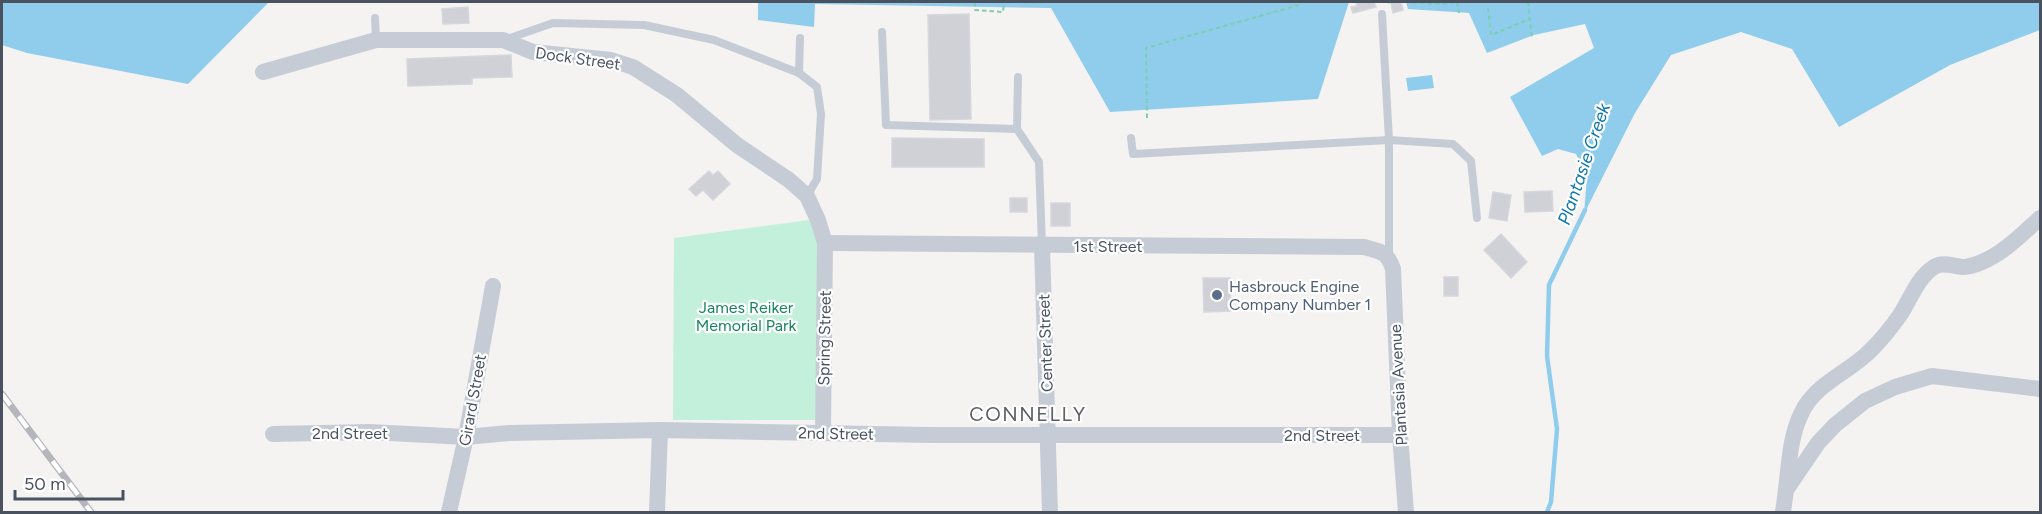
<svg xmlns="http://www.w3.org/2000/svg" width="2042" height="514" font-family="Figtree,sans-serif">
  <rect width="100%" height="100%" fill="#f4f3f2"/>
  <path fill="#c2f0db" d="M810,220L820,248L815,420H673L674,238Z"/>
  <g fill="#90cded">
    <path d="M2,2H269L188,84L27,53L2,45Z"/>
    <path d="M758,2H1349L1318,99L1110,112L1051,8L815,4L814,27L758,20Z"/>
    <path d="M1406,2H2040V30L1950,65L1839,127L1792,49L1741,32L1671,55L1635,113L1584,214L1587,176L1576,154L1558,149L1542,156L1510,97L1594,48L1585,24L1534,35L1487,53L1469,13L1408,9Z"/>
    <path d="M1432,75L1434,88L1408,91L1406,78Z"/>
  </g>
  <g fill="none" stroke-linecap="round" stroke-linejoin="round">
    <path stroke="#90cded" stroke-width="4.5" d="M1547,512L1551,502L1557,429L1547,356L1549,285L1585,210"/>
  </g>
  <g fill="#cfd1d6" stroke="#d6d7dd" stroke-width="1.5">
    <path d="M1356,2H1374L1376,7L1353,13L1351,7L1357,6Z"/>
    <path d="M1387,2H1401L1403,10L1393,13L1391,3H1388Z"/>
    <path d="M468,7L469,23L443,24L442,9Z"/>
    <path d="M969,14L971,119L930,120L928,15Z"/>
    <path d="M511,55L512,77L472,78V84L408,86L407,59Z"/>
    <path d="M892,138L984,139V167H892Z"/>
    <path d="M709,171L713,175L718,171L730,184L713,200L703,190L696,196L689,189Z"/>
    <path d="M1552,191L1553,211L1525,212L1524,192Z"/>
    <path d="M1493,192L1511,195L1507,221L1489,218Z"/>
    <rect x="1010" y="198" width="17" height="14"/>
    <rect x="1051" y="203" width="19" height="23"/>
    <path d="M1501,234L1527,262L1511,278L1484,250Z"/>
    <rect x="1444" y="277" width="14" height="19"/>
    <path d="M1203,278H1230L1231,311L1204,312Z"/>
  </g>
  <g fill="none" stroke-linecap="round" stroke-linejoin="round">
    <g stroke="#7acfb1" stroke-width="2" stroke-dasharray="4.5 3" stroke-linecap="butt">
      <path d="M975,2V10L1003,12L1004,2"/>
      <path d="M1405,2L1443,4L1457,2"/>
      <path d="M1457,2L1459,13"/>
      <path d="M1528,2L1532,39"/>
      <path d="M1488,8L1491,35L1530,19"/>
      <path d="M1147,118L1146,48L1299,5"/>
    </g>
    <g stroke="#c6ccd6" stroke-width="8">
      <path d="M1382,14L1389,140L1453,144L1471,161L1477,218"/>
      <path d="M375,18L376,40"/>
      <path d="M882,32L886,125L1017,129"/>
      <path d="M504,40L553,23L644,25L714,40L799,73L817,87L821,114L817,179L807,196"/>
      <path d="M799,73L800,38"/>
      <path d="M1018,77L1017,129L1039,162L1042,246"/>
      <path d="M1131,138L1133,154L1389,140V257"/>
    </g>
    <g stroke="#c6ccd6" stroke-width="16">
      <path d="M263,72L376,40H503L533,52L611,60L633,67L677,95L737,145L789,180L807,196L818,220L825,243L823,433"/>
      <path d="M825,243L1364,247C1381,252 1387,251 1393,269L1400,435L1406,512"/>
      <path d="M1042,246L1050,512"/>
      <path d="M273,434L370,432L466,437L509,433L660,430L931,435H1400"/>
      <path d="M1786,490C1789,464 1790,437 1801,414C1815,383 1849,373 1871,350C1882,339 1891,328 1900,315C1910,300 1918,277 1934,267C1944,261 1954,267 1965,267C1970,266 1978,264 1982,262C2004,253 2023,233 2040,218"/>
      <path d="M449,512L466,437L493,286"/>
      <path d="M657,512L660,430"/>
      <path d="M1783,512L1786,490L1818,443L1835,425L1865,401L1895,387L1932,376L2040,389"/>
    </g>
    <defs>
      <path id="rail" d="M2,394L91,512"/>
    </defs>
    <use href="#rail" stroke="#b4b6bc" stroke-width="7"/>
    <use href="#rail" stroke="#fff" stroke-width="4.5" stroke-dasharray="14" stroke-linecap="butt"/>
  </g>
  <circle fill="#5c6f8a" stroke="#fff" stroke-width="2" cx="1217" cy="295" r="6"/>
  <g text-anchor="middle" stroke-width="4.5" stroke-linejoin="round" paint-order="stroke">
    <g font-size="16" fill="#4a5260" stroke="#fff">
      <text transform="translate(578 58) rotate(8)" y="6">Dock Street</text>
      <text x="1108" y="252">1st Street</text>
      <text transform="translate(824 338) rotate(-89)" y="6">Spring Street</text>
      <text transform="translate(1045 343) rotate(-92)" y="6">Center Street</text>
      <text transform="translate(1398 385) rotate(-93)" y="6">Plantasia Avenue</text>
      <text transform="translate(472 400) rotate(-80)" y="6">Girard Street</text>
      <text x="350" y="439">2nd Street</text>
      <text transform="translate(836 433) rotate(1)" y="6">2nd Street</text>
      <text x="1322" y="441">2nd Street</text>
    </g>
    <g font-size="16" fill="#4e5e75" stroke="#fff" text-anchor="start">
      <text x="1229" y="292">Hasbrouck Engine<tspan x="1229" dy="18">Company Number 1</tspan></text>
    </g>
    <g font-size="16" fill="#18845d" stroke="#fff">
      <text x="746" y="313">James Reiker<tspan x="746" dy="18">Memorial Park</tspan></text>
    </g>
    <g font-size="18" font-style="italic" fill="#0d77b0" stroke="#fff">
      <text transform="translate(1584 164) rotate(-71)" y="6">Plantasie Creek</text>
    </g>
    <g font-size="20" letter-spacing="1.5" fill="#5f6167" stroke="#fff">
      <text x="1028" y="421">CONNELLY</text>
    </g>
  </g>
  <rect width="2042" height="514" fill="none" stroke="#4a5260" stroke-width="6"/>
  <path d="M15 490v9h108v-9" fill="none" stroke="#4a5260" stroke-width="3"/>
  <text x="24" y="490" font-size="18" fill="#4a5260" stroke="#ffffff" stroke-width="4.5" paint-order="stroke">50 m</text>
</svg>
